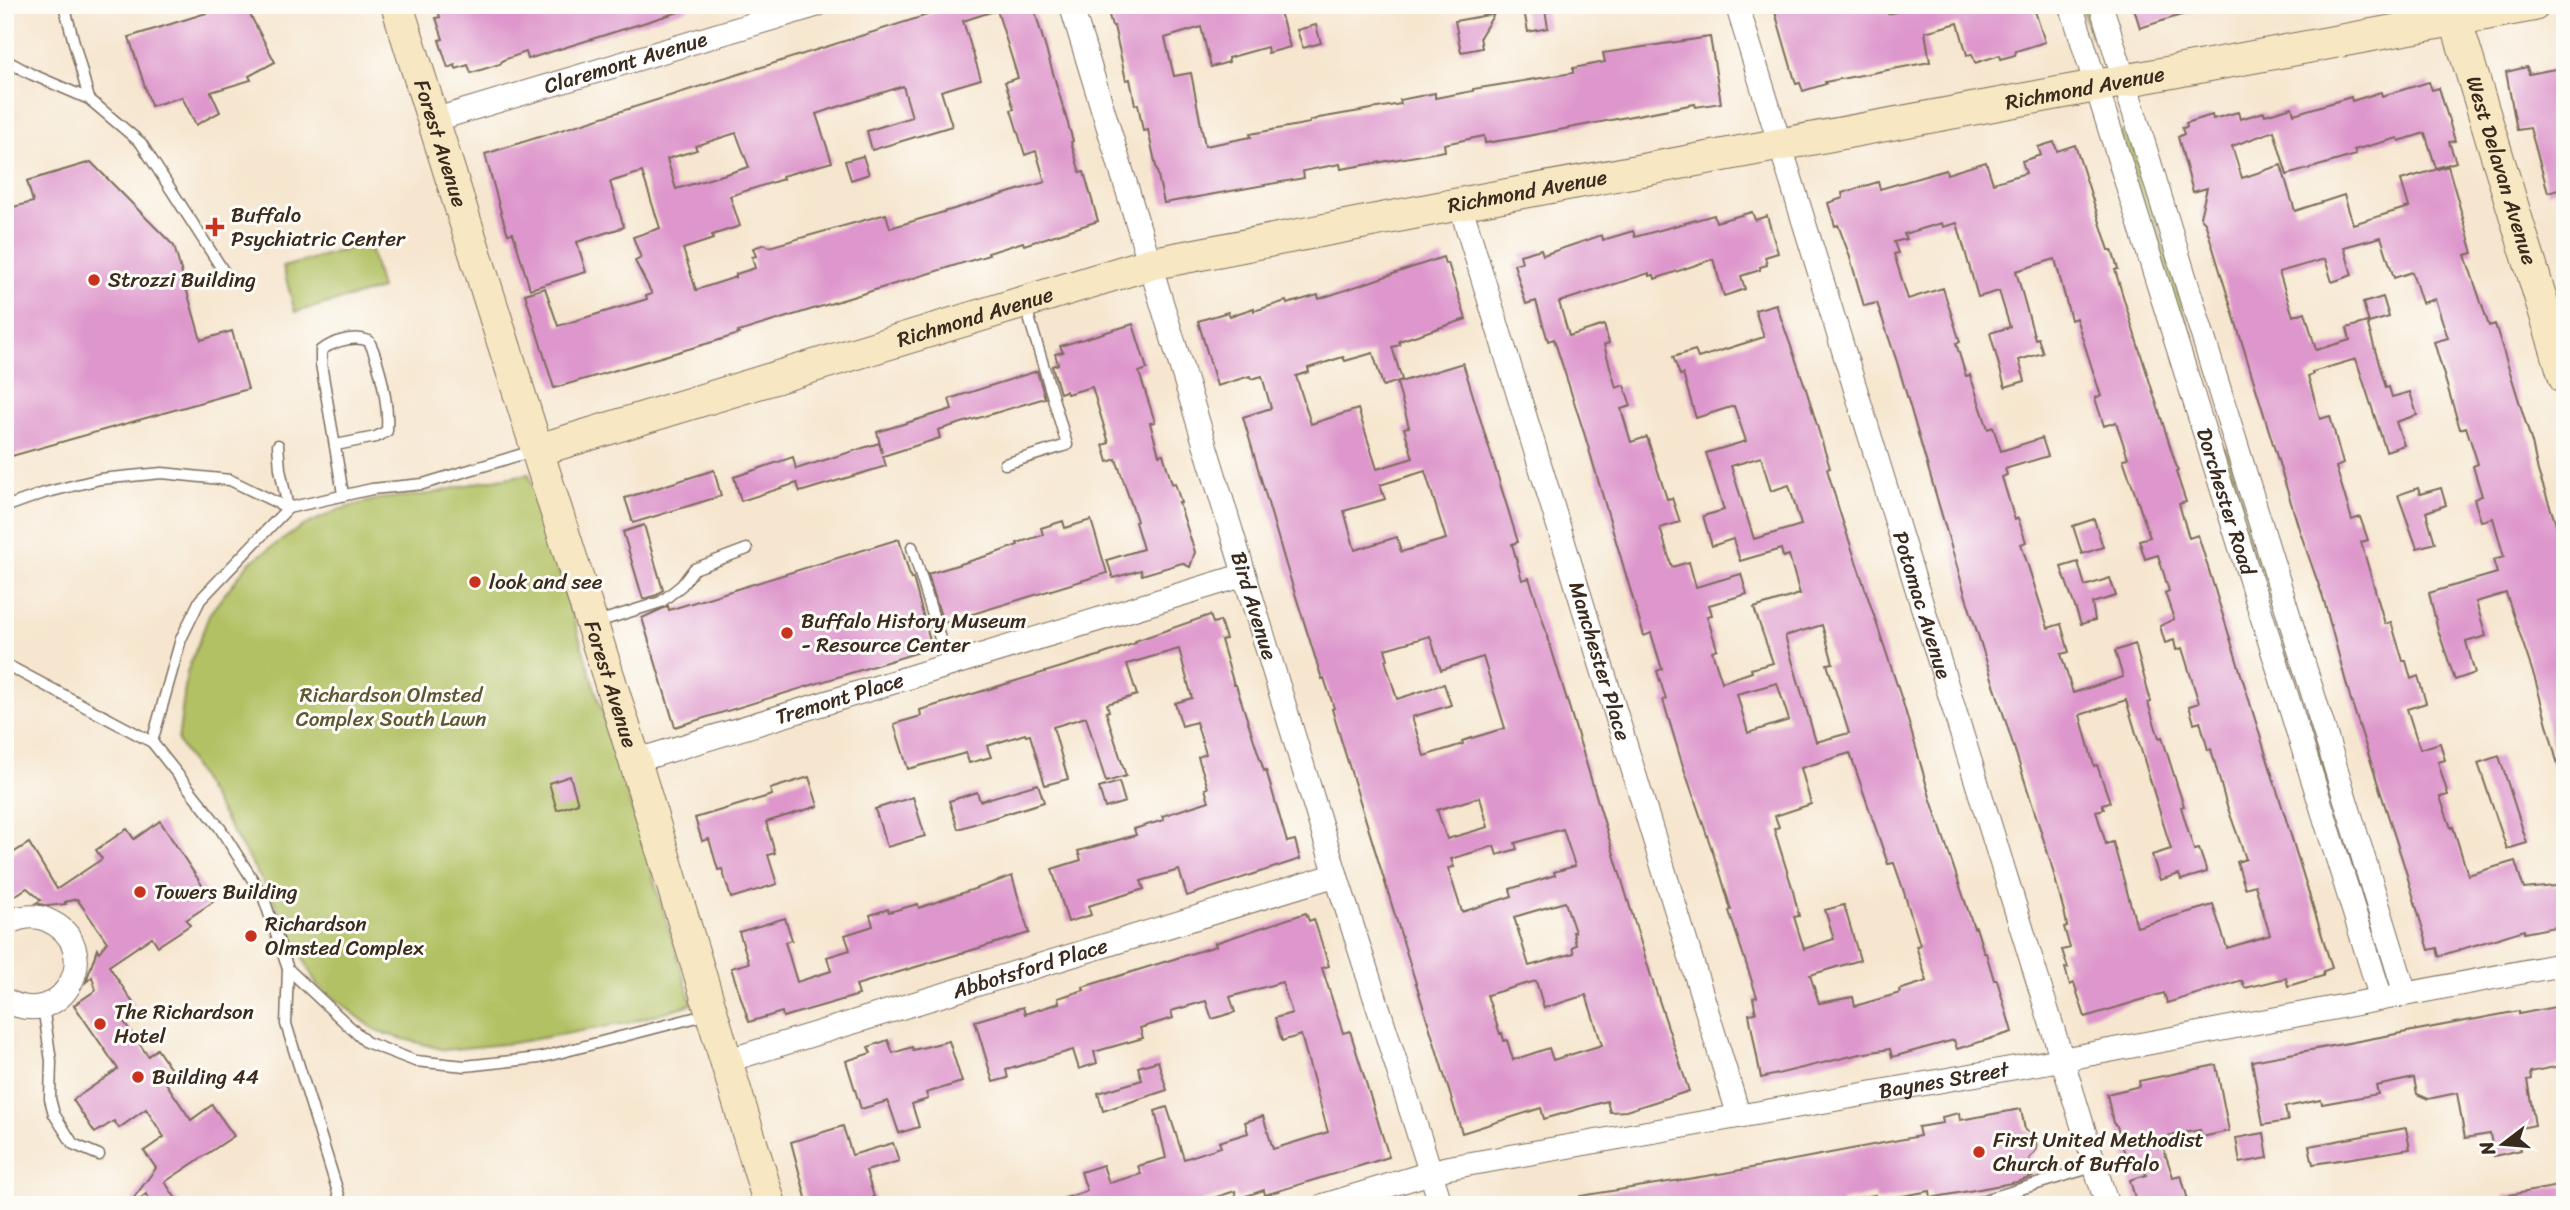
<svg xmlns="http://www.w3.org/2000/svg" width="2570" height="1210" font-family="Sriracha,sans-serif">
  <rect width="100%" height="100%" fill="#fdfcf7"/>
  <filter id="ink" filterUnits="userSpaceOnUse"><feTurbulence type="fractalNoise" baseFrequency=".0143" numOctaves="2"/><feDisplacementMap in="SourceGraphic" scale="14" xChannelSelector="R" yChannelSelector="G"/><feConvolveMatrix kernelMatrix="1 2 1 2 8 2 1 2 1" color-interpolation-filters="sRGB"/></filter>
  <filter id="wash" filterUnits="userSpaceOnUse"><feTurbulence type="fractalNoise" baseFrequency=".00686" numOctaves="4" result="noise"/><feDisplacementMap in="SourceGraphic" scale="28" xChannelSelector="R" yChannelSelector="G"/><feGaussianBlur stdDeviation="1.57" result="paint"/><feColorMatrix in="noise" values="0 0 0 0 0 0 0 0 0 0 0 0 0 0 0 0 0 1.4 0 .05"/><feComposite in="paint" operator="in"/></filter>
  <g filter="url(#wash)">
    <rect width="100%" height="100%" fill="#f6e6cf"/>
    <g fill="#b2c164" stroke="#767641" stroke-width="2">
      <path d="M2081,5H2090L2098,31L2095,36H2091Z"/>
      <path d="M2124,131L2129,134L2215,413L2212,418H2209L2121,133Z"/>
      <path d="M369,243L381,289L295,312L283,267Z"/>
      <path d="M2221,447L2227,450L2296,677L2293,681L2219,449Z"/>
      <path d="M529,474L692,1004L627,1023L513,1043L445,1050L378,1032L317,985L273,899L178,741L187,672L210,613L249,563L301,527L338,510L378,499L430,494L480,482Z"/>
      <path d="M2302,709L2308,711L2384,964L2382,968Z"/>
    </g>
    <g id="blocks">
      <g fill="#de97cc" fill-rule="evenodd">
        <path d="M232,5H245L275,62L249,76L251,80L211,92L220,112L196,125L182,97L151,106L129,37Z"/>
        <path d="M436,5H687L688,9L528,59L526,52L503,60L500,64L471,73L468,65L456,69L455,65L448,68L439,40L443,39L436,18L440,17Z"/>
        <path d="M959,5H1033L1073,141L1071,142L1080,173L1084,172L1098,221L1024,245L1023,242L988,253L989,255L738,332L739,334L716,341L554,388L525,294L545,288L558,326L647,299L646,296L652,294L635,261L641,258L633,237L660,228L642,172L610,182L624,227L577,242L586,272L530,289L513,233L508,234L502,216L485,154ZM997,10L1018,78L1005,82L1014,109L1011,110L1025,155L1036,151L1045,182L890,228L886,214L769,247L765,244L753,248L756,256L752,257L755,268L736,274V277L696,290L683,249L713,239L712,235L740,226L730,196L783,179L782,176L832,162L816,114L903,86L912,117L867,131L872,150L952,126L941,91L981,79L963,21ZM736,133L749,167L676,189L667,159L697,150L695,146Z"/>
        <path d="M1106,5H1278L1290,47L1268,53L1267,47L1228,58L1229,62L1211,67L1201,27L1165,38L1174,76L1191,73L1205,146L1251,137L1250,134L1310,123V121L1319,118L1401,104L1400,100L1435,93V98L1473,91V89L1573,73V68L1605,62L1603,53L1710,37L1721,103L1696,107L1695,104L1517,138L1485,143L1484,136L1444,144L1445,151L1341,169L1340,164L1303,171L1304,178L1164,203L1148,130L1143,131L1138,104L1135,105L1130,79L1126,80L1114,26H1112Z"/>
        <path d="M1523,5H1539L1540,10L1545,9L1548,28L1528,32Z"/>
        <path d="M1773,5H1887L1888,14L1923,5H2033L2045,42L2016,51L2015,55L2001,59L2000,55L1975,63L1972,54L1967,55L1958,23L1925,32L1930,62L1825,82L1826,84L1803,91L1800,83L1796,84Z"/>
        <path d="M2133,5H2200V9L2140,28Z"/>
        <path d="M1494,14L1480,37L1482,48L1461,52L1455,21Z"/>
        <path d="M1316,25L1321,43L1303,48L1297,30Z"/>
        <path d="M2527,67L2529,74L2565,67V187L2548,192L2530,128L2517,130L2506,72Z"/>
        <path d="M2429,82L2432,90L2439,88L2455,141L2449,142L2456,162L2436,168L2425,133L2399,141L2398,138L2354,150L2356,155L2287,175L2274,131L2232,146L2242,178L2281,165L2295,211L2344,195L2353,224L2409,207L2401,180L2448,166L2473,253L2465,255L2489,326L2495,324L2532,443L2538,471L2565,551V772L2560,773L2535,679L2506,593L2476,602L2486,636L2466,642L2475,673L2455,680L2438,630L2429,593L2497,573L2493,560L2504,557L2493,518L2481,521L2474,499L2482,496L2473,466L2478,464L2466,427L2460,429L2434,342L2448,338L2435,299L2422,303L2412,272L2394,278L2381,237L2344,247L2352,275L2332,282L2325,259L2279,272L2293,316L2305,312L2316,350L2350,340L2347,328L2367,322L2386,388L2389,387L2392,397L2410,392L2417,415L2396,422L2404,445L2386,451L2356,359L2312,372L2313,374L2308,376L2320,419L2330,416L2343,464L2336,467L2352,520L2360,517L2368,540L2361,542L2385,624L2391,622L2403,661H2406L2411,679L2418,676L2426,703L2407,709L2420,749L2440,743L2445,760L2438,762L2448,795L2440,797L2451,828L2453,827L2468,875L2515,861L2524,889L2565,885V925L2524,933V930L2439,956L2437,948L2429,950L2404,865L2350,697L2323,597L2300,532L2205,222L2200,217L2207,188L2193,192L2178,137L2184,134L2182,128L2187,127L2186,123L2212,115L2213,119L2238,112L2240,119L2264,112L2265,115L2292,107L2294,114L2351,97L2352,101L2381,92L2382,96Z"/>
        <path d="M2054,142L2057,151L2075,145L2109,250H2112L2118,269L2115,270L2136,339L2178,471L2176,472L2186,502L2179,504L2189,538L2198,535L2332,968L2324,971L2323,976L2312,979L2288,986L2286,978L2245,988L2242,981H2239L2167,1003L2164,993L2085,1017L2074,983L2070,985L2065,968H2068L2062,950L2070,948L2064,927L2067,926L2065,915L2050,860L1965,594L1897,362L1877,303L1864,306L1849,254L1838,225L1835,226L1828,203L1843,198L1842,193L1878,182L1880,189L1946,170L1947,174L1986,162L1993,183L2026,173L2022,161L2041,155L2038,147ZM1942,223L1943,227L1957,223L1978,297L1999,291L2010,327L1990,333L2005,387L2025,381L2019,360L2043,353L2038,338L2035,339L2016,271L2055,259L2071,320L2076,318L2101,396L2095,398L2104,426L2116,422L2128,458L2123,459L2150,537L2139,540L2145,559L2158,555L2169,591L2165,593L2174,619L2160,626L2165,643L2174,640L2176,650L2182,648L2199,703L2189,706L2194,723L2200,721L2208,750L2211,749L2226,803L2246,859L2237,862L2245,888L2255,885L2270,935L2227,948L2213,905L2137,927L2113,842L2106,844L2096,811L2104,809L2102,804L2110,802L2097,765L2094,766L2080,715L2126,700L2171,849L2152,855L2160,880L2179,874L2181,880L2207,872L2199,849L2194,850L2181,807L2184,806L2178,788L2162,737L2159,738L2148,703L2151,702L2135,644L2115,651L2123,677L2073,693L2061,654L2069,652L2061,624L2048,628L2021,544L2026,542L2018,518L2015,520L2002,477L2007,475L2005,469L2048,456L2042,438L2001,451L1993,427L1988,429L1970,375L1966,376L1956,343L1960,342L1943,288L1908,299L1894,254L1898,253L1894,242L1906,239L1904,234Z"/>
        <path d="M863,156L869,174L851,180L845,161Z"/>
        <path d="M91,162L174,246L201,340L232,331L248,389L5,458V209L33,202L27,181Z"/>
        <path d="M1752,212L1755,220L1767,216L1778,253L1765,257L1767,265L1760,267V270L1741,276L1745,289L1724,296L1713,259L1655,279L1654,275L1649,276V273L1559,302L1569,336L1604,325L1609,343L1604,345L1616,388L1624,385L1631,406L1621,409L1631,442L1647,437L1667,499L1672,498L1680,522L1660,528L1672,567L1689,562L1696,587L1741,574L1747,594L1709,605L1712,615L1707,616L1717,649L1712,651L1722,682L1752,672L1751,669L1773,663L1754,608L1800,594L1789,555L1783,557L1781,549L1740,561L1733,539L1712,546L1703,516L1724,510L1706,453L1746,441L1734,406L1696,418L1683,374L1680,375L1673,357L1695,350L1698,358L1764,337L1755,310L1776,304L1806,389L1830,468L1827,469L1840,513L1904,706L1930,797L1974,928L1976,927L1984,953H1986L1994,980H1997L2012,1032L1957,1049L1954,1040L1892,1057L1890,1049L1860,1054L1761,1078L1749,1014L1756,1013L1753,998L1757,997L1729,911L1731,910L1721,876L1681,760L1663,700L1666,699L1657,671L1662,669L1651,633L1644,636L1585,436L1554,339L1548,341L1536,301L1526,304L1514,264L1522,262L1520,255L1541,249L1543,255L1602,235L1603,240L1633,231L1635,237L1714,215L1716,222ZM1761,457L1771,491L1789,485L1801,525L1754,539L1731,466ZM1822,625L1833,663L1827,664L1849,733L1816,742L1785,636ZM1777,683L1789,720L1748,733L1737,694ZM1850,753L1888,864L1894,863L1903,889L1920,945L1916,946L1927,981L1899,990L1900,993L1855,1006L1853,997L1819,1003L1810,975L1860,960L1844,905L1825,910L1834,939L1804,949L1794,917L1799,916L1792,887L1774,829L1779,827L1775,816L1811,804L1801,768Z"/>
        <path d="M1443,257L1445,264L1448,263L1466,319L1399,341L1400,345L1392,347L1402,380L1383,386L1373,353L1345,361L1343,357L1308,368L1309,372L1296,376L1311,424L1358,409L1377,469L1413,458L1404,428L1409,427L1397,383L1463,363L1518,542L1512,544L1522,580L1529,578L1539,608L1651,976L1689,1091L1626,1111L1610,1112L1607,1101L1544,1119L1541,1108L1462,1133L1339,733L1332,709L1334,708L1324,678L1322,679L1286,565L1243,417L1271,408L1262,376L1251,379L1250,376L1217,386L1198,321L1228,312L1230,316L1254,308V311L1286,301L1287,304L1318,295L1319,299ZM1425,471L1446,539L1401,552L1397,537L1355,550L1344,511L1385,499L1380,485ZM1430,636L1441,670L1483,657L1505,728L1462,741L1463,744L1424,756L1412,717L1451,705L1444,684L1397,699L1385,660L1388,659L1385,649ZM1480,797L1488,827L1447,839L1437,810ZM1563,829L1575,866L1554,872L1555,875L1510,889L1512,896L1462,912L1448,868L1454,867L1451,859L1494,846L1497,855L1517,849L1515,843ZM1565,902L1575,932H1573L1576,945L1572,947L1574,953L1529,966L1514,917ZM1536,981L1544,1008L1586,995L1602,1045L1553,1060L1549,1048L1513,1060L1507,1040L1504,1041L1502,1033L1500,1034L1487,995Z"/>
        <path d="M2383,297L2389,317L2369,323L2363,303Z"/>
        <path d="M1133,324L1147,369L1139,372L1155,422L1150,423L1159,455L1163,454L1172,484L1175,483L1181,503H1179L1195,552L1190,567L1182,563L1142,575L1141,570L1113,578L1107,560L1143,549L1135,522L1137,521L1116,459L1108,462L1103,445L1109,443L1092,387L1067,394L1066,391L1060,393L1052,366L1058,364L1055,354L1063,352L1060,346Z"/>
        <path d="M1037,371L1045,398L938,430L940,438L883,456L886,466L800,492L797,483L741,501L734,477L793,457L796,469L879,443L882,453L877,432L952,409L949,399Z"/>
        <path d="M714,470L721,496L633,523L625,498Z"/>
        <path d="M2418,488L2420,494L2441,488L2446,505L2426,512L2435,543L2417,548L2398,495Z"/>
        <path d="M2094,519L2103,547L2082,554L2073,526Z"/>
        <path d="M1091,520L1107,573L943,623L928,574L993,554L1018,545L1017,543L1043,535L1041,528L1063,521L1065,528Z"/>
        <path d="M644,525L663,590L657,595L643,599L623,532Z"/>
        <path d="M899,539L911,579L913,578L932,648L675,727L642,618L668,606L669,610Z"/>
        <path d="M2078,562L2085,586L2110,578L2116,596L2092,603L2095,620L2081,624L2061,567Z"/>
        <path d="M1210,615L1213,623L1220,621L1226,639L1221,640L1234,685H1236L1264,771L1266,770L1287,842L1295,840L1300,859L1187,896L1179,870L1141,881L1144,889L1088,906L1091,915L1068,922L1052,869L1081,860L1078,851L1136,835L1134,829L1164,820L1162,816L1209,801L1205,789L1208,788L1198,757L1206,754L1196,722L1182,726L1175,703L1192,698L1179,649L1127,664L1137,695L1107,704L1109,711L1106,712L1126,776L1106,782L1086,717L1053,727L1068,779L1045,785L1030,735L1026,736L1025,734L987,746L991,757L969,763L966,753L908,769L894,724L921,716L920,710L1098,656L1136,643L1135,641Z"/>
        <path d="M2499,756L2527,843L2507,849L2478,763Z"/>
        <path d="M570,776L578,803L557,810L549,783Z"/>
        <path d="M809,777L818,806L766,822L775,853L768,855L777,884L731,898L722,869L718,870L709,839L702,841L695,818L772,795L770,789Z"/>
        <path d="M1119,782L1125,802L1105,808L1099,788Z"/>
        <path d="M1038,784L1044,802L958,829L949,801L977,792L980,801Z"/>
        <path d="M913,797L925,836L887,847L875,809Z"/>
        <path d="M160,821L213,902L186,920L190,925L158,946L152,937L109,966L135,1006L120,1016L148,1056L157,1049L174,1074L164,1080L191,1120L212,1105L234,1136L165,1182L180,1205H151L146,1194L131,1205L130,1203L156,1168L144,1151L164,1137L146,1109L119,1128L114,1121L95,1133L73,1100L118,1069L74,1005L96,990L92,977L86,982L97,949L99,952L107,942L77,899L65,902L66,904L48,906L36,903L41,900L27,888L5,902V858L29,843L57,889L102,859L96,850L127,829L134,839Z"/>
        <path d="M1012,876L1029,933L856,985L859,995L783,1017L782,1012L749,1022L731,968L749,963L739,932L785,918L792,940L785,942L797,982L831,971L827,957L850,950L845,935L873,926L870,915L888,909L889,912L918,904L919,908Z"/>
        <path d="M1306,913L1309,921L1314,919L1329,966L1322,968L1343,1033L1350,1031L1389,1157L1265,1195L1264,1190L1237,1199L1235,1191L1201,1202L1202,1205H1057L1056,1201L1087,1191L1081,1172L1103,1165L1109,1183L1141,1174L1138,1166L1166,1158L1155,1111L1167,1107L1184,1159L1221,1147L1219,1142L1248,1133L1245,1122L1263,1116L1273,1149L1328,1132L1301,1035L1282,1041L1275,1018L1292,1013L1282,982L1230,997L1235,1012L1212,1019L1206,1001L1171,1011L1173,1018L1140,1028L1143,1038L1094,1052L1097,1063L1079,1069L1073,1050L1006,1070L1008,1078L993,1082L975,1021L1023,1007L1025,1014L1059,1003L1058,998L1084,990L1083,987L1216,946L1215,943Z"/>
        <path d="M2565,1005V1065L2530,1072L2531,1079L2527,1080L2535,1125L2516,1129L2521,1150L2494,1156L2490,1134L2465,1138L2457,1093L2428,1099L2417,1094L2414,1078L2376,1086L2378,1094L2322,1104L2321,1100L2285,1107L2288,1121L2263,1125L2252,1061L2519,1011V1014Z"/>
        <path d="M888,1040L893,1053L912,1047L913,1050L949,1041L962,1082L926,1093L928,1099L912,1104L919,1127L899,1133L888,1101L861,1109L846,1061L871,1053L868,1047Z"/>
        <path d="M1158,1061L1167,1090L1103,1111L1098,1093L1142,1080L1138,1067Z"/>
        <path d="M2216,1065L2229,1131L2202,1137L2200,1130L2168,1136L2169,1143L2162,1144L2173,1177L2181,1175L2188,1200L2174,1205H2137L2130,1180L2146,1175L2142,1159L2127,1162L2117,1126L2113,1123L2107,1094L2140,1086L2139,1081Z"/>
        <path d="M2021,1109L2025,1130L2035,1136L2037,1149L2029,1159L2032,1177L2017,1182L1931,1198L1930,1191L1876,1201L1875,1195L1841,1201L1842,1205H1581L1580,1196L1725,1173L1920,1136L1918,1127L1943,1123L1942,1117L1959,1113L1960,1120Z"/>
        <path d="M843,1126L852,1155L893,1143L899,1161L866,1171L875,1200L859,1205H808L791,1142Z"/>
        <path d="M2406,1128L2410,1149L2313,1164L2309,1146Z"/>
        <path d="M2264,1133L2268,1158L2240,1163L2236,1138Z"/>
        <path d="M2565,1185V1205H2504L2503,1196Z"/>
      </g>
    </g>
  </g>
  <g filter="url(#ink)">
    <use href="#blocks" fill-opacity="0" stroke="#7c6c5c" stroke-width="2"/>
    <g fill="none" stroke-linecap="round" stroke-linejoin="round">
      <defs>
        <g id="lane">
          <path d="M64,5L89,99"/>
          <path d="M5,60L31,74L89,99L141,143L226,275"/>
          <path d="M278,445L280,469L288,508"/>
          <path d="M336,445L376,437L387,431C389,406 380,363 369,341C353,335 336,341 321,350V364L343,494"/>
          <path d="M1005,464L1067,445L1025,304"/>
          <path d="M5,507L44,493L100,479L162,473L230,480L288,508"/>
          <path d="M912,547L948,665"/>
          <path d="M594,623L661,602L682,585L694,569L747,549"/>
          <path d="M5,664L152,742L220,828L263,896L288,969L366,1042L415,1061L465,1066L539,1058L709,1014"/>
          <path d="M152,742L181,639L200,600L288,508L372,489L423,484L536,450"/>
          <path d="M288,969L286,1024L342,1205"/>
          <path d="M43,1006L51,1061L50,1099L54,1114L73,1144L99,1155"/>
          <path d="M1968,1205L2096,1166"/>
        </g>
        <g id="street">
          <path id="s1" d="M1071,5L1336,875L1441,1205"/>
          <path id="s2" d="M1737,5L2107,1205"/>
          <path id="s3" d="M2071,5L2381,998"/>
          <path d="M2101,5L2405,993"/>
          <path id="s4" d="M434,120L817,5"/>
          <path id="s5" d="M1460,204L1739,1116"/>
          <path id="s6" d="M635,761L1244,575"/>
          <path d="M5,925C17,917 33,914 47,920C107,945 65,1034 5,1000"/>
          <path id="s7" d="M726,1061L1336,875"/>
          <path id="s8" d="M1325,1205L1446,1168L2064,1059L2565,964"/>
        </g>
        <g id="secondary">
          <path id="s9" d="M397,5L635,761L770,1205"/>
          <path id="s10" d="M2451,5L2565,378"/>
          <path id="s11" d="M538,450L1149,264L1475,201L2534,5"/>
        </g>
      </defs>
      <use href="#lane" stroke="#7c6c5c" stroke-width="13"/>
      <use href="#street" stroke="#7c6c5c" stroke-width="25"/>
      <use href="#secondary" stroke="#7c6c5c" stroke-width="34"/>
      <use href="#lane" stroke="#fff" stroke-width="10"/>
      <use href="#street" stroke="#fff" stroke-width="23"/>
      <use href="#secondary" stroke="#f7e8c3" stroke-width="32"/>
    </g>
  </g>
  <g fill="#c8321e" stroke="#fdfcf7" stroke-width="2.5">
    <path d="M211.5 216.5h7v7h7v7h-7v7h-7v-7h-7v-7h7z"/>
    <circle cx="94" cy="280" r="7"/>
    <circle cx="475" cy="582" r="7"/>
    <circle cx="787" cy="633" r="7"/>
    <circle cx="140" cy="892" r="7"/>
    <circle cx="251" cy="936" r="7"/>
    <circle cx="100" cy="1024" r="7"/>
    <circle cx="138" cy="1077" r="7"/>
    <circle cx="1979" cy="1152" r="7"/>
  </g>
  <g text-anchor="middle" stroke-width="6" stroke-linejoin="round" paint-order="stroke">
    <g font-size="21" fill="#3b2a1e" stroke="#fdfcf7">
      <text dy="7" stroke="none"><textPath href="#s4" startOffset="200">Claremont Avenue</textPath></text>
      <text dy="7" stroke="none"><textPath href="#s11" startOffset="1591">Richmond Avenue</textPath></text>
      <text dy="7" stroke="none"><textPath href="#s9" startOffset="145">Forest Avenue</textPath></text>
      <text dy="7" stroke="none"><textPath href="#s10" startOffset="173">West Delavan Avenue</textPath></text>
      <text dy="7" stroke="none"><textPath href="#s11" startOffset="1024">Richmond Avenue</textPath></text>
      <text dy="7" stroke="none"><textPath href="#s11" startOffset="457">Richmond Avenue</textPath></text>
      <text dy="7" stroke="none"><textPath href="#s3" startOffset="520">Dorchester Road</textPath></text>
      <text dy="7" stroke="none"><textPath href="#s2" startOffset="628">Potomac Avenue</textPath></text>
      <text dy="7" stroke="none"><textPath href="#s1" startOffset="628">Bird Avenue</textPath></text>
      <text dy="7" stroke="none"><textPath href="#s5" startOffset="478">Manchester Place</textPath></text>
      <text dy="7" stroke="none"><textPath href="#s9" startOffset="712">Forest Avenue</textPath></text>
      <text dy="7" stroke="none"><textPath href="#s6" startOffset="214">Tremont Place</textPath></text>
      <text dy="7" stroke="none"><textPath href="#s7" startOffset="318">Abbotsford Place</textPath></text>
      <text dy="7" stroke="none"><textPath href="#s8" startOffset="632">Baynes Street</textPath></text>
    </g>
    <g font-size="21" fill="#3b2a1e" stroke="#fdfcf7" text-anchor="start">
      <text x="231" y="222">Buffalo<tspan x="231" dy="24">Psychiatric Center</tspan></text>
      <text x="108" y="287">Strozzi Building</text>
      <text x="489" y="589">look and see</text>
      <text x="801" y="628">Buffalo History Museum<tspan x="801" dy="24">- Resource Center</tspan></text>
      <text x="154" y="899">Towers Building</text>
      <text x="265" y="931">Richardson<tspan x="265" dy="24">Olmsted Complex</tspan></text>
      <text x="114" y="1019">The Richardson<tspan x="114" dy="24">Hotel</tspan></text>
      <text x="152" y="1084">Building 44</text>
      <text x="1993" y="1147">First United Methodist<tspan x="1993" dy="24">Church of Buffalo</tspan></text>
    </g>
    <g font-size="21" fill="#5f5733" stroke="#fdfcf7">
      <text x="391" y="702">Richardson Olmsted<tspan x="391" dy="24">Complex South Lawn</tspan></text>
    </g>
  </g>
  <rect width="2570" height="1210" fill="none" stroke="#fdfcf7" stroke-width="28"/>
  <g transform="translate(2503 1144) rotate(254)" stroke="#fdfcf7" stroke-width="5" paint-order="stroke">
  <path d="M0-5L12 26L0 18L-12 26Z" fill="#3b2a1e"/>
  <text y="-10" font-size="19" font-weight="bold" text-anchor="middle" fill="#3b2a1e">N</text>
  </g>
</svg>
